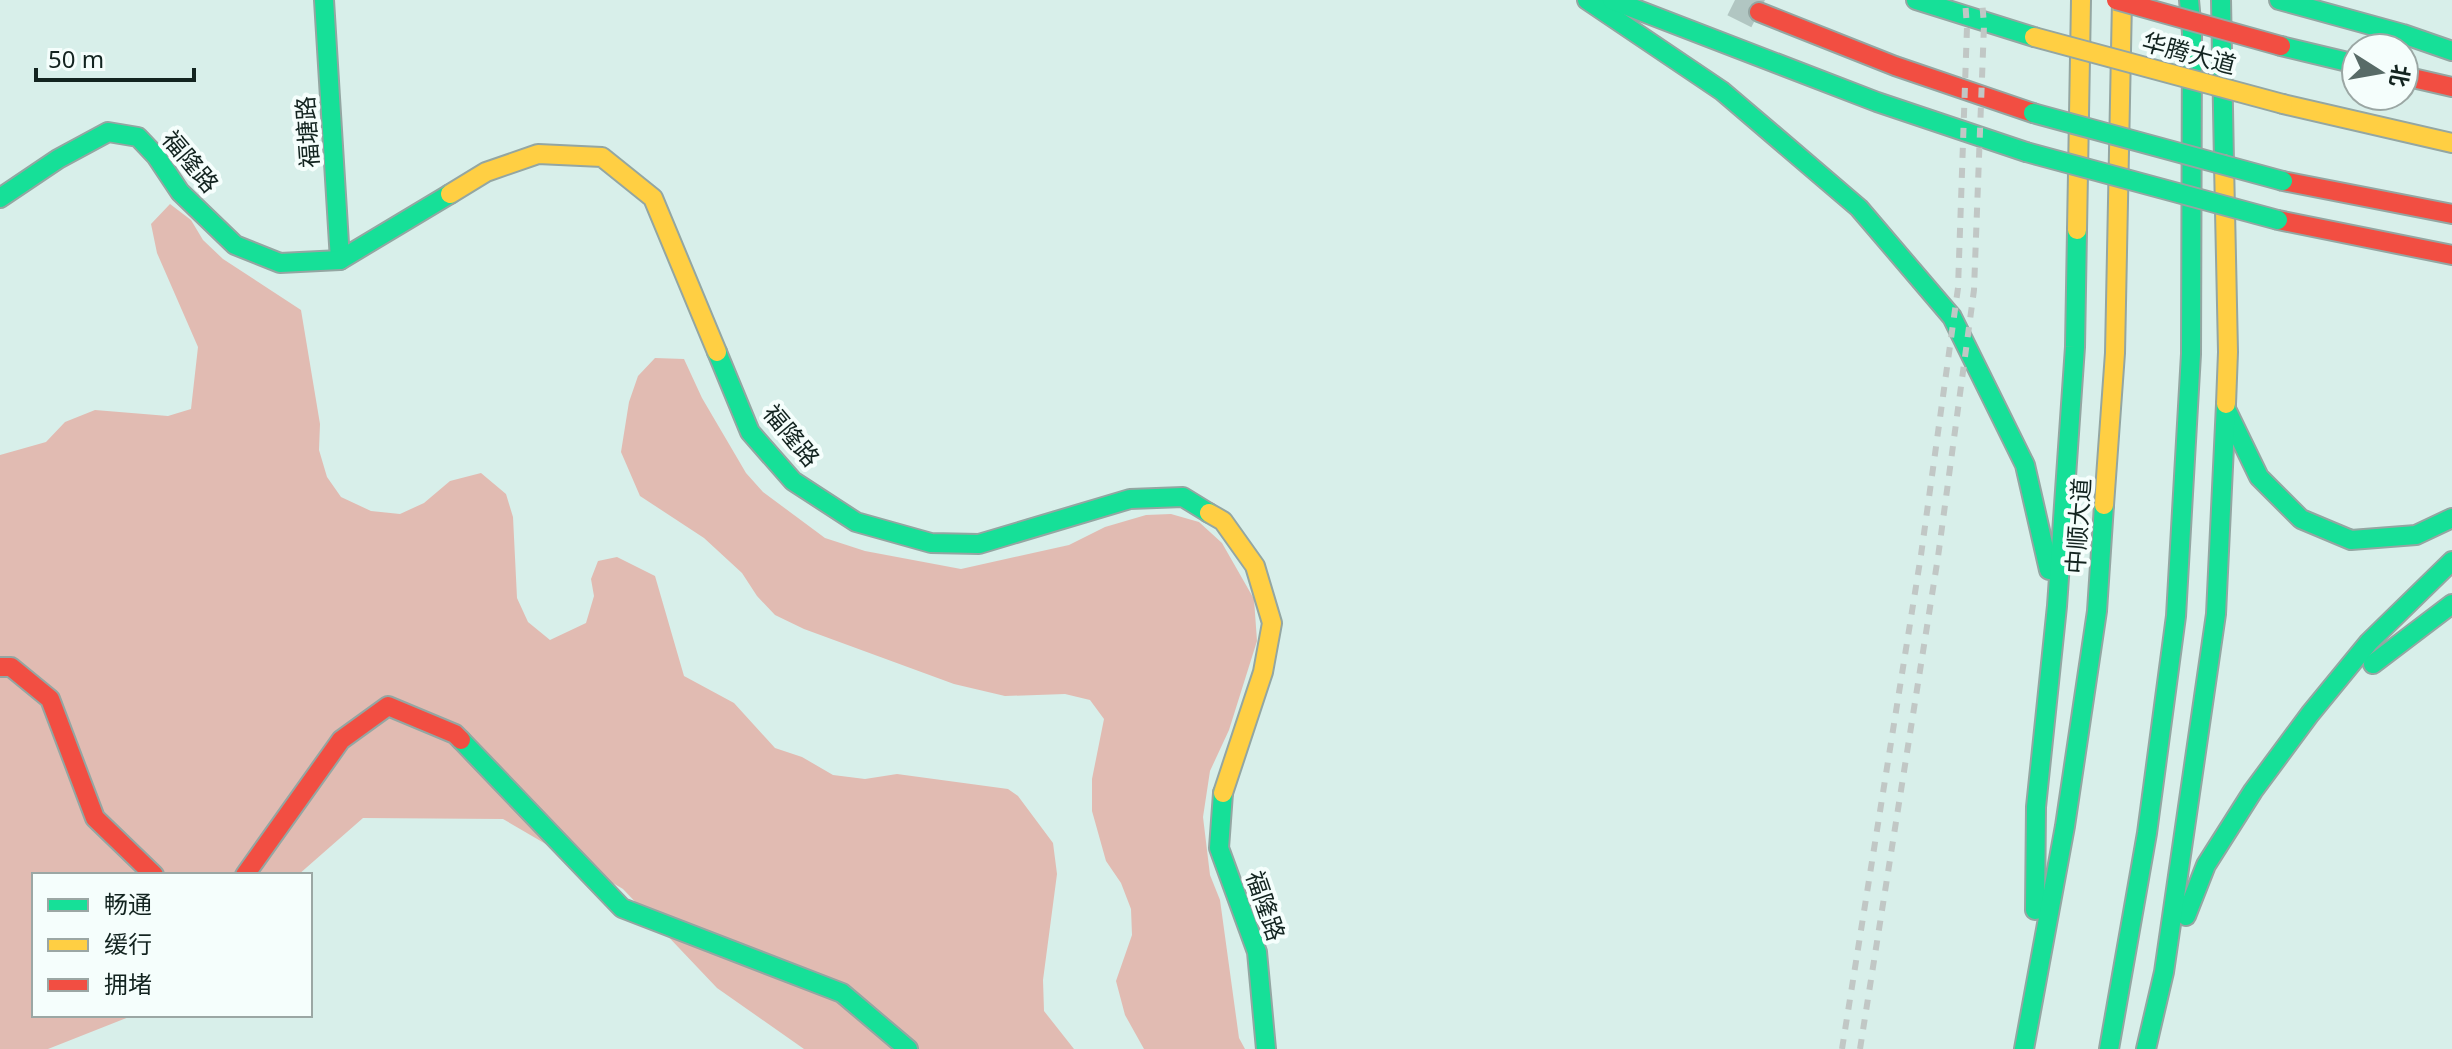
<svg xmlns="http://www.w3.org/2000/svg" width="2452" height="1049" font-family="'Noto Sans','Noto Sans SC',sans-serif">
  <rect width="100%" height="100%" fill="#d8efea"/>
  <g fill="#e1bbb2">
    <path d="M170,204L191,220L203,240L223,259L301,310L320,424L319,450L327,477L341,497L371,511L400,514L424,503L450,481L481,473L506,494L513,517L517,598L528,622L550,640L586,623L594,596L591,579L598,561L617,557L655,576L684,676L734,703L775,748L802,757L833,775L865,779L897,774L1008,789L1018,796L1053,843L1057,874L1043,980L1044,1011L1074,1049H804L717,988L623,889L503,819L363,818L298,875H34V1015H134L48,1049H0V455L46,442L65,422L95,410L168,416L191,409L198,347L157,253L151,224Z"/>
    <path d="M655,358L684,359L702,398L746,473L763,492L825,538L865,551L961,569L1069,545L1105,527L1146,515L1171,514L1199,522L1222,543L1254,599L1257,641L1229,730L1210,771L1203,817L1210,875L1220,900L1239,1038L1245,1049H1144L1125,1015L1116,981L1132,935L1131,909L1121,883L1106,861L1092,811V779L1104,719L1090,700L1065,694L1005,696L954,684L804,629L775,615L757,596L742,573L704,538L640,496L621,452L629,402L638,376Z"/>
  </g>
  <g fill="none" stroke-linecap="round" stroke-linejoin="round">
    <path stroke="#b1c6c2" stroke-width="34" stroke-dasharray="34 17" stroke-linecap="butt" d="M1735,0L1759,12"/>
    <defs>
      <g id="fast">
        <path d="M324,0L340,260"/>
        <path d="M1587,0L1722,91L1859,208L1952,317L2025,465L2049,570"/>
        <path d="M1612,0L1877,102L2026,152"/>
        <path d="M1916,0L2034,37"/>
        <path d="M2221,0L2224,163"/>
        <path d="M2279,0L2403,34L2452,51"/>
        <path d="M2281,46L2356,64"/>
        <path d="M0,198L58,159L108,132L138,137L156,156L180,192L235,245L280,263L340,260L450,194"/>
        <path d="M717,352L750,432L793,481L856,522L931,543L979,544L1130,499L1183,497L1209,513"/>
        <path d="M2227,411L2259,477L2301,519L2351,540L2416,535L2452,518"/>
        <path d="M2373,664L2452,604"/>
        <path d="M461,740L622,908L842,993L908,1049"/>
        <path d="M1223,793L1219,848L1257,952L1266,1049"/>
        <path d="M2035,910L2036,807L2057,606L2075,347L2077,230"/>
        <path d="M2186,916L2206,865L2253,791L2310,714L2369,642L2452,561"/>
        <path d="M2024,1049L2065,826L2097,611L2104,505"/>
        <path d="M2109,1049L2147,833L2176,616L2191,354L2192,33L2189,0"/>
        <path d="M2146,1049L2164,972L2216,614L2226,404"/>
      </g>
      <g id="slow">
        <path d="M2283,104L2452,143"/>
        <path d="M2224,163L2228,352L2226,404"/>
        <path d="M450,194L486,172L538,154L602,157L653,198L717,352"/>
        <path d="M2077,230L2081,0"/>
        <path d="M2104,505L2115,353L2122,0"/>
        <path d="M1209,513L1223,521L1255,566L1272,623L1263,672L1223,793"/>
      </g>
      <g id="jam">
        <path d="M1759,12L1895,66L2033,113"/>
        <path d="M2404,76L2452,87"/>
        <path d="M2283,181L2452,214"/>
        <path d="M2278,220L2452,255"/>
        <path d="M0,667H11L50,699L95,818L154,875"/>
        <path d="M245,875L341,740L388,706L455,734L461,740"/>
      </g>
    </defs>
    <use href="#fast" stroke="#94a6a2" stroke-width="22"/>
    <use href="#slow" stroke="#94a6a2" stroke-width="22"/>
    <use href="#jam" stroke="#94a6a2" stroke-width="22"/>
    <use href="#fast" stroke="#16e098" stroke-width="18"/>
    <use href="#slow" stroke="#ffcf43" stroke-width="18"/>
    <use href="#jam" stroke="#f24e42" stroke-width="18"/>
    <g stroke="#c1c7c5" stroke-width="6" stroke-dasharray="10 10" stroke-linecap="butt">
      <path d="M1842,1049L1921,555L1958,288L1967,27L1965,0"/>
      <path d="M1860,1049L1938,557L1974,290L1984,25L1982,0"/>
    </g>
    <defs>
      <g id="fast-bridge">
        <path d="M2033,113L2283,181"/>
        <path d="M2026,152L2278,220"/>
      </g>
      <path id="slow-bridge" d="M2034,37L2283,104"/>
      <path id="jam-bridge" d="M2116,0L2281,46"/>
    </defs>
    <use href="#fast-bridge" stroke="#94a6a2" stroke-width="22" stroke-linecap="butt"/>
    <use href="#slow-bridge" stroke="#94a6a2" stroke-width="22" stroke-linecap="butt"/>
    <use href="#jam-bridge" stroke="#94a6a2" stroke-width="22" stroke-linecap="butt"/>
    <use href="#fast-bridge" stroke="#16e098" stroke-width="18"/>
    <use href="#slow-bridge" stroke="#ffcf43" stroke-width="18"/>
    <use href="#jam-bridge" stroke="#f24e42" stroke-width="18"/>
  </g>
  <g text-anchor="middle" stroke-width="8" stroke-linejoin="round" paint-order="stroke">
    <g font-size="24" fill="#132420" stroke="#f5fefc">
      <text transform="translate(2189 54) rotate(15)" y="8">华腾大道</text>
      <text transform="translate(308 132) rotate(-94)" y="8">福塘路</text>
      <text transform="translate(190 162) rotate(50)" y="8">福隆路</text>
      <text transform="translate(791 436) rotate(50)" y="8">福隆路</text>
      <text transform="translate(2079 526) rotate(-86)" y="8">中顺大道</text>
      <text transform="translate(1265 906) rotate(71)" y="8">福隆路</text>
    </g>
  </g>
  <rect x="32" y="873" width="280" height="144" fill="#f5fefc" stroke="#9ba7a4" stroke-width="2"/>
  <rect x="48" y="899" width="40" height="12" fill="#16e098" stroke="#9ba7a4" stroke-width="2"/>
  <text x="104" y="913" font-size="24" fill="#132420">畅通</text>
  <rect x="48" y="939" width="40" height="12" fill="#ffcf43" stroke="#9ba7a4" stroke-width="2"/>
  <text x="104" y="953" font-size="24" fill="#132420">缓行</text>
  <rect x="48" y="979" width="40" height="12" fill="#f24e42" stroke="#9ba7a4" stroke-width="2"/>
  <text x="104" y="993" font-size="24" fill="#132420">拥堵</text>
  <g transform="translate(2380 72) rotate(101)"><circle r="38" fill="#f5fefc" stroke="#9ba7a4" stroke-width="2"/>
  <path d="M0-6L14 30L0 20L-14 30Z" fill="#586b67"/>
  <text y="-12" font-size="22" font-weight="bold" text-anchor="middle" fill="#132420">北</text>
  </g>
  <path d="M36 68v12h158v-12" fill="none" stroke="#132420" stroke-width="4"/>
  <text x="48" y="68" font-size="24" fill="#132420" stroke="#f5fefc" stroke-width="6" paint-order="stroke">50 m</text>
</svg>
